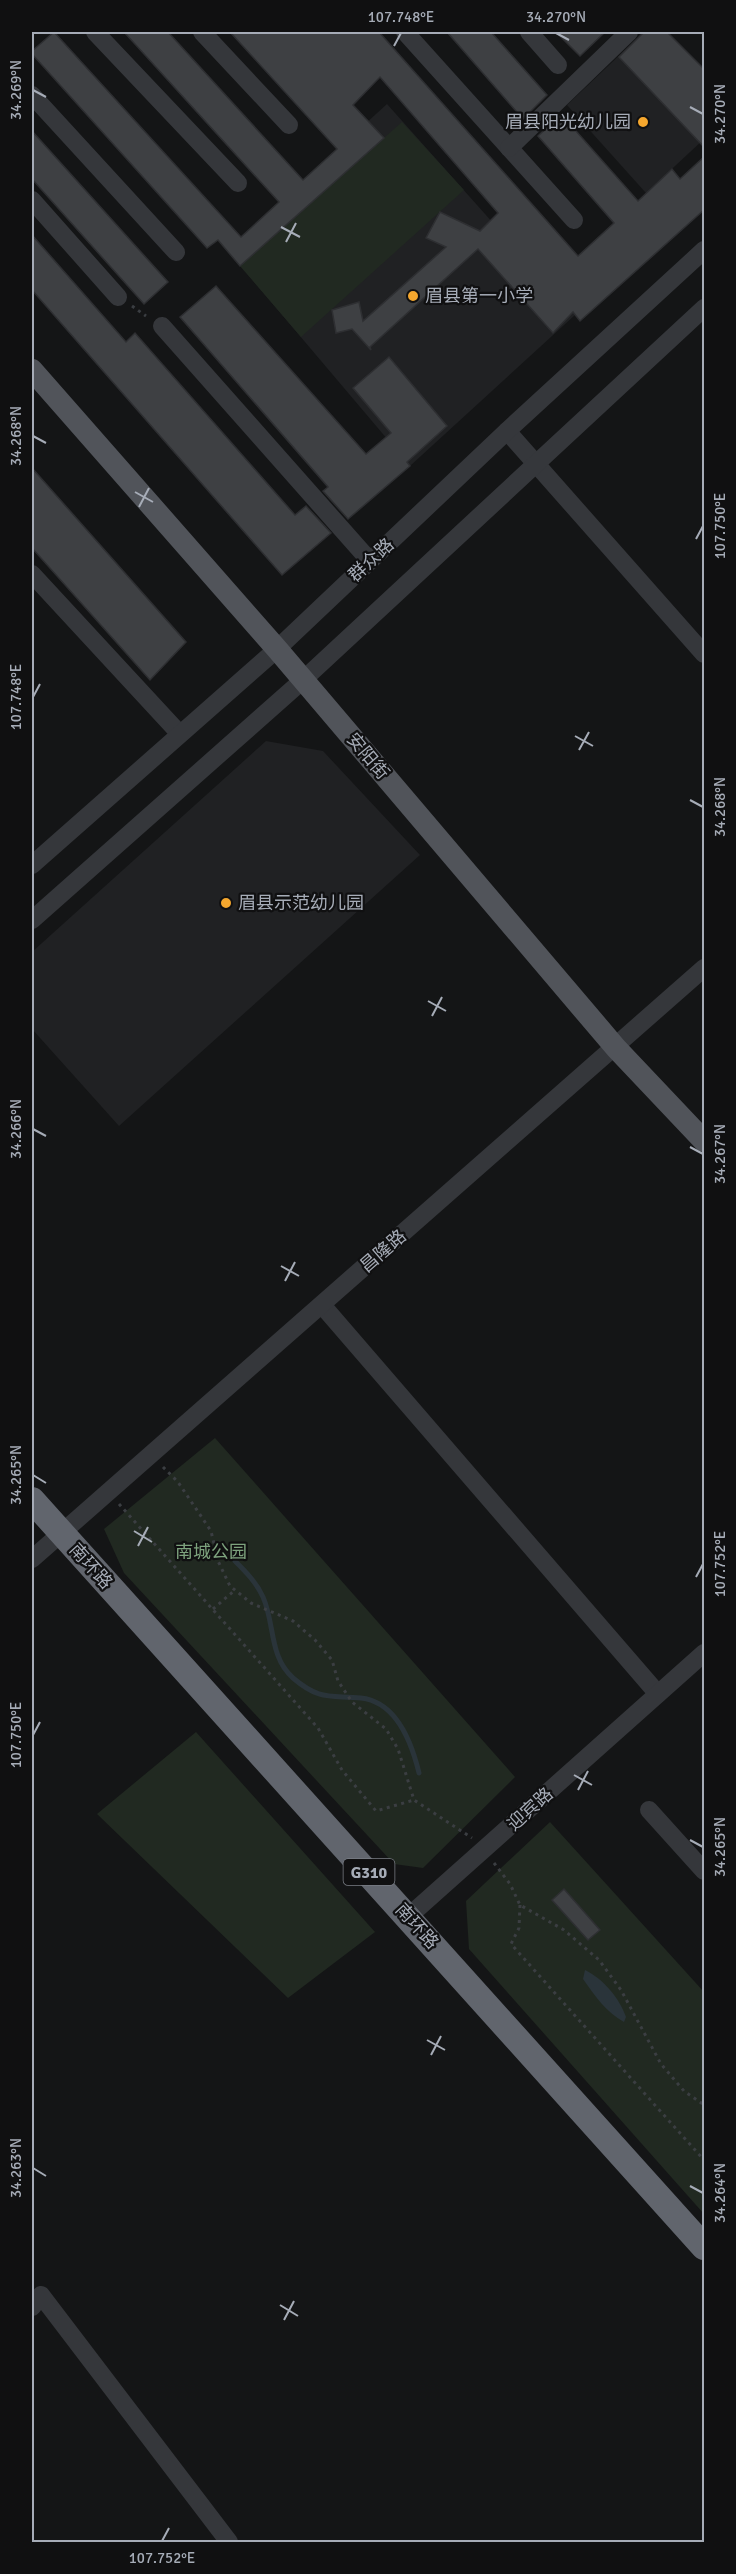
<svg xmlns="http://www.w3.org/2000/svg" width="736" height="2574" font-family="Signika,'Noto Sans SC',sans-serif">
  <rect width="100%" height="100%" fill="#141516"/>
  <g fill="#202123">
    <path d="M644,32H667L704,70V139L646,193L567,105Z"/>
    <path d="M387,104L575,315L410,466L227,250Z"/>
    <path d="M266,741L323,751L420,855L119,1126L32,1029V952Z"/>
  </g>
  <g fill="#212921">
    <path d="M402,122L464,190L301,337L240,266Z"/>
    <path d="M215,1438L515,1777L423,1868L394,1864L124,1573L104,1529Z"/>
    <path d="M196,1732L375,1932L288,1998L97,1814Z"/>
    <path d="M550,1822L704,1992V2214L469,1949L466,1901Z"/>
  </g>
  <path fill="#2a343a" d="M585,1970C603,1979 619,1997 626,2017L624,2022C606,2012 595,1996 583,1979Z"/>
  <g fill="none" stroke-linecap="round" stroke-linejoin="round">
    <path stroke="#2a343a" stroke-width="5" d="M235,1561C246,1572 256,1582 263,1597C275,1624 269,1657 293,1678C320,1701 330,1695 361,1698C397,1702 412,1744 419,1773"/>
  </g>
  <g fill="#3e4043" stroke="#2e2f32" stroke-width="1.5">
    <path d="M54,32L241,237L279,202L124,32H168L303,180L337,149L230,32H379L578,256L614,223L538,136L561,114L638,201L672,169L680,179L705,156V209L580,321L573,312L553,333L478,249L370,347L371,350L352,329L336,333L332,310L359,302L363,321L446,247L426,238L440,212L480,231L498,213L380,77L353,105L384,138L240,266L218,240L207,248L32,54V51Z"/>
    <path d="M447,32H491L547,95L523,119Z"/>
    <path d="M556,32H605L580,56Z"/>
    <path d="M644,32H667L705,70V148L619,57Z"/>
    <path d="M32,131L168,282L144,304L32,179Z"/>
    <path d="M32,235L126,342L135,333L295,515L306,506L331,533L282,575L32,290Z"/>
    <path d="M216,286L366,454L391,433L353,388L389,357L447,426L407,462L410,466L348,519L323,491L328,487L180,317Z"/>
    <path d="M32,468L186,642L150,680L32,548Z"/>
    <path d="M564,1889L600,1930L588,1940L552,1900Z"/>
  </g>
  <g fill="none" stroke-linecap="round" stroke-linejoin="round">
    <g stroke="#3b3e42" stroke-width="3" stroke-dasharray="3 4.5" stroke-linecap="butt">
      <path d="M132,306L146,316"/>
      <path d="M163,1467L178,1482L211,1531L218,1561L230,1586L251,1603L293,1621L315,1640L332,1660L338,1681L352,1702L386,1729L398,1749L414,1800L472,1838"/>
      <path d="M119,1504L318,1728L342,1770L376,1811L414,1800"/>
      <path d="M213,1609L235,1590"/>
      <path d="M494,1863L510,1884L520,1905L564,1930L599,1960L621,1990L661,2064L684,2091L704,2105"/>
      <path d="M520,1905L519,1928L511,1944L704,2160"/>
    </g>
    <g stroke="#35373b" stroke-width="18">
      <path d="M95,32L238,183"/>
      <path d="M202,32L289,125"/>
      <path d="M405,32L574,220"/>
      <path d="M529,32L558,65"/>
      <path d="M32,95L176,252"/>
      <path d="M509,148L629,32"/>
      <path d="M32,200L118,297"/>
      <path d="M162,326L370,561"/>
      <path d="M507,431L704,654"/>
      <path d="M32,574L179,733"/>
      <path d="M32,865L277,649L507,431L704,250"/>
      <path d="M32,920L303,680L704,308"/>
      <path d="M322,1305L658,1694"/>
      <path d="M32,1559L704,968"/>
      <path d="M649,1810L704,1871"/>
      <path d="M409,1916L704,1653"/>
      <path d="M32,2307L41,2295L229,2542"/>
    </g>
    <path stroke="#51545a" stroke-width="22" d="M32,370L277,649L616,1048L704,1141"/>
    <path stroke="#61656d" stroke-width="26" d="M32,1500L704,2247"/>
  </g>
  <path fill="none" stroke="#a6acb7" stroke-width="2" d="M556,33L569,40M394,46L401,33M33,90L46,97M690,107L703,114M281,227L300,237M286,242L296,223M33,436L46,443M135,492L153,502M139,507L149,488M696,539L703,526M33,697L40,684M575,736L593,746M579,750L589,732M690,800L703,807M428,1001L446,1011M432,1016L442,997M33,1129L46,1136M690,1147L703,1154M281,1266L299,1276M285,1281L295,1262M33,1475L46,1483M134,1531L152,1542M138,1546L148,1527M696,1577L703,1564M33,1735L40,1722M574,1775L592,1785M578,1790L588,1771M690,1840L703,1847M427,2040L445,2050M431,2055L441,2036M33,2168L46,2176M690,2186L703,2193M280,2305L298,2316M284,2320L294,2301M162,2541L169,2528"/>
  <g fill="#f5a72e" stroke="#101011" stroke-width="2">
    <circle cx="643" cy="122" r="6"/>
    <circle cx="413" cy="296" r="6"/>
    <circle cx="226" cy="903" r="6"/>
  </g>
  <g text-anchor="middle" stroke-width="4.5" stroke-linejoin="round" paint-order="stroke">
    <rect fill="#101011" stroke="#797d85" stroke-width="1.5" x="343.5" y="1859" width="51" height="26" rx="4.5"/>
    <g font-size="16" font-weight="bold" fill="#a6acb7">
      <text x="369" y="1878">G310</text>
    </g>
    <g font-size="18" fill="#a6acb7" stroke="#101011" text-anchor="start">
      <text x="631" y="128" text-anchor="end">眉县阳光幼儿园</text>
      <text x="425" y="302">眉县第一小学</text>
      <text x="238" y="909">眉县示范幼儿园</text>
    </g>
    <g font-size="18" fill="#a6acb7" stroke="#101011">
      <text transform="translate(371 560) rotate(-43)" y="6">群众路</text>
      <text transform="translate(368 756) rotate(50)" y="6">安阳街</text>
      <text transform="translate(383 1251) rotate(-41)" y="6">昌隆路</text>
      <text transform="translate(91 1566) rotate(48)" y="6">南环路</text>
      <text transform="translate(530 1809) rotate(-42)" y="6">迎宾路</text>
      <text transform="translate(417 1926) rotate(48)" y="6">南环路</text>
    </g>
    <g font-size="18" fill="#7da27d" stroke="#101011">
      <text x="211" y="1558">南城公园</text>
    </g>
  </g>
  <rect width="736" height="2574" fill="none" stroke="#101011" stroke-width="66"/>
  <rect x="33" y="33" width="670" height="2508" fill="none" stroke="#a6acb7" stroke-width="2"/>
  <g font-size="15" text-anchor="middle" fill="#a6acb7">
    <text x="401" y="22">107.748°E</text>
    <text x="556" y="22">34.270°N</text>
    <text transform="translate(16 90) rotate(-90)" y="5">34.269°N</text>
    <text transform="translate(720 114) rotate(-90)" y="5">34.270°N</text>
    <text transform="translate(16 436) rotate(-90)" y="5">34.268°N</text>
    <text transform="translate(720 526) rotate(-90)" y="5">107.750°E</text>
    <text transform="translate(16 697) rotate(-90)" y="5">107.748°E</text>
    <text transform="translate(720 807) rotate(-90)" y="5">34.268°N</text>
    <text transform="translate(16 1129) rotate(-90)" y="5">34.266°N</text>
    <text transform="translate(720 1154) rotate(-90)" y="5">34.267°N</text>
    <text transform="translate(16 1475) rotate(-90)" y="5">34.265°N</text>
    <text transform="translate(720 1564) rotate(-90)" y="5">107.752°E</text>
    <text transform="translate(16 1735) rotate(-90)" y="5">107.750°E</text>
    <text transform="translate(720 1847) rotate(-90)" y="5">34.265°N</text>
    <text transform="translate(16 2168) rotate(-90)" y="5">34.263°N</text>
    <text transform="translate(720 2193) rotate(-90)" y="5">34.264°N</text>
    <text x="162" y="2563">107.752°E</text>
  </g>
</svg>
